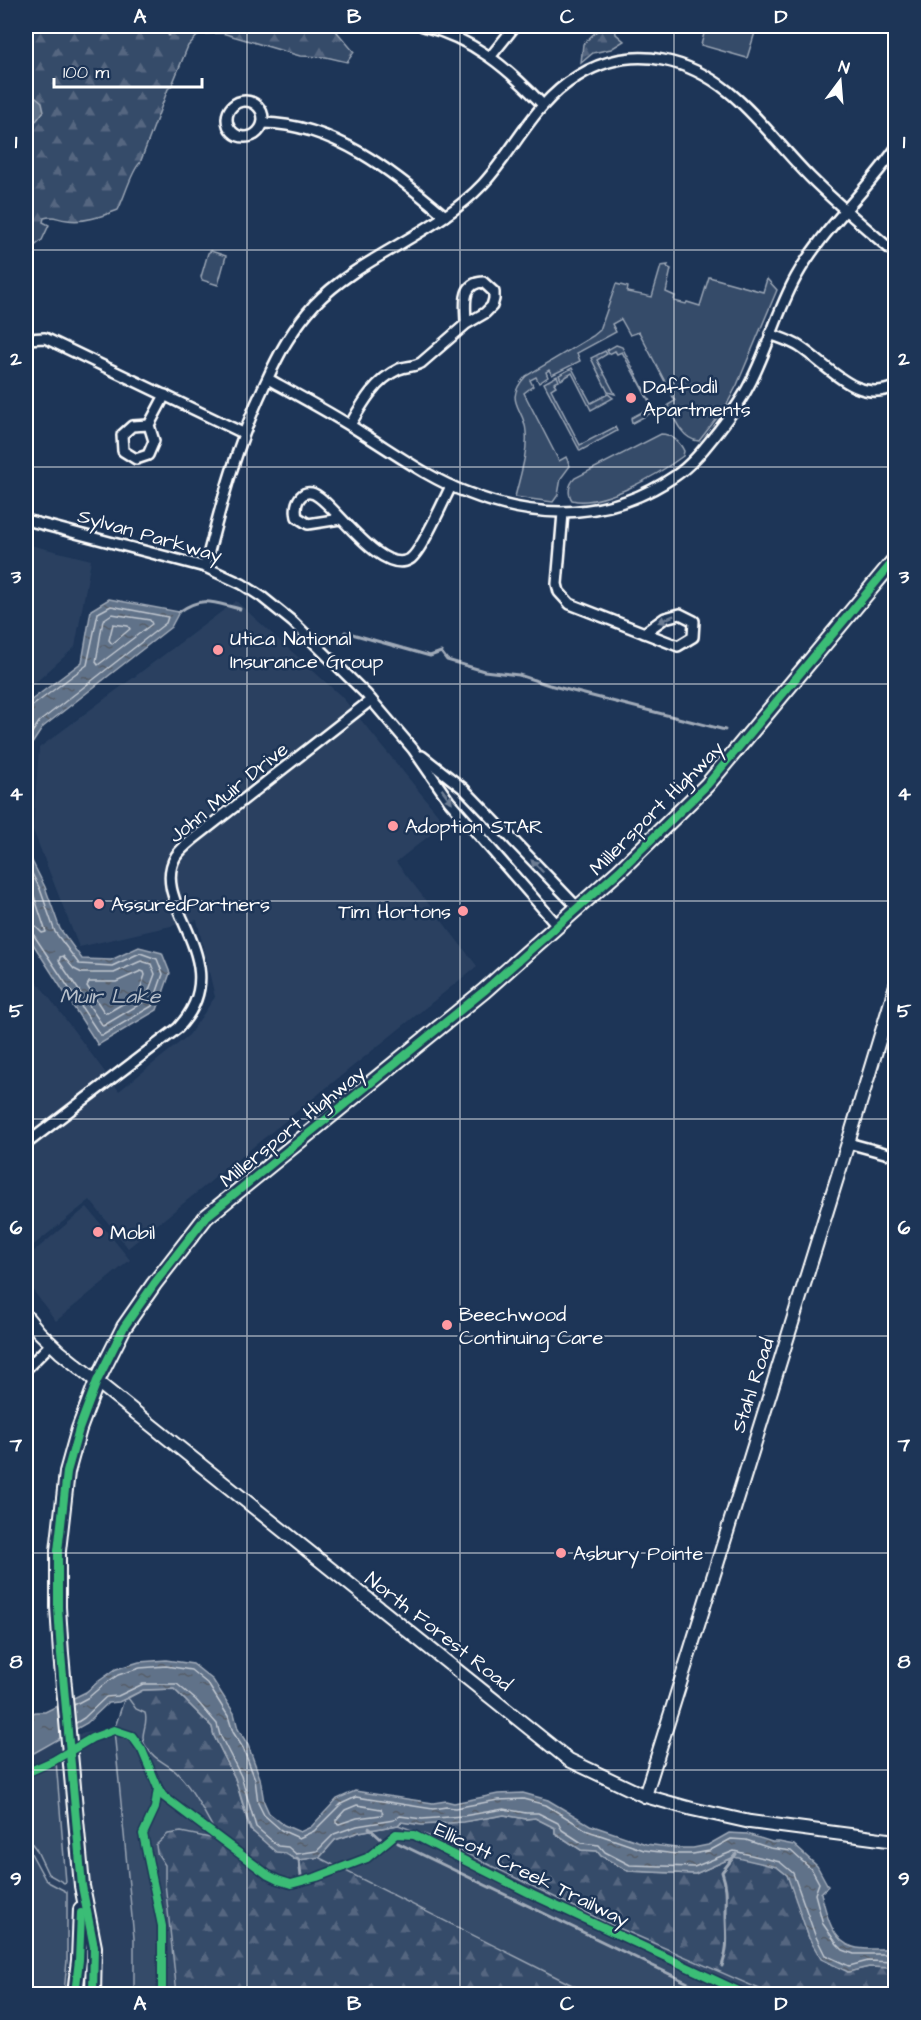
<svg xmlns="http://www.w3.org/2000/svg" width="921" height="2020" font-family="'Architects Daughter',sans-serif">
  <defs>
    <pattern id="forest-firs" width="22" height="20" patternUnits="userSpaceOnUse" patternTransform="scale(1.5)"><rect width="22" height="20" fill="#364b69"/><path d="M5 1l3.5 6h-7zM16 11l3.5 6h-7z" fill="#546680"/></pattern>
    <pattern id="garden-dots" width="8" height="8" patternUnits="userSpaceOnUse" patternTransform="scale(1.5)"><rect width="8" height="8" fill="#364b69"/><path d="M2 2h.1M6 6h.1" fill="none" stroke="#546680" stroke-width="1.8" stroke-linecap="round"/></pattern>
    <pattern id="water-ripples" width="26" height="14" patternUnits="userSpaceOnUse" patternTransform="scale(1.5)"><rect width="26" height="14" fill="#617289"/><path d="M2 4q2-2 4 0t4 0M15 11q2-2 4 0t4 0" fill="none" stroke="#555d67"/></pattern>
  </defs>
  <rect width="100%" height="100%" fill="#1d3557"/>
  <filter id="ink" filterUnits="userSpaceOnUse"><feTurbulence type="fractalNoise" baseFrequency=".0167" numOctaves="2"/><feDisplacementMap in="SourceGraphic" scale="12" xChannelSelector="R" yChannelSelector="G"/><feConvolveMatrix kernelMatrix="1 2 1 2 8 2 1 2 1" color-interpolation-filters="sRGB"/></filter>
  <g filter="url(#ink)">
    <g fill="#2a4161">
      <path d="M26,544L91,560L75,647L26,691Z"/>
      <path d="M236,601L342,697L445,823L396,862L477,966L128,1248L90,1200L26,1251V967L119,1091L189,1035L215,997L197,920L79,947L33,830L39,748Z"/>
      <path d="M87,1207L130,1260L56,1321L26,1281V1258Z"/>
      <path d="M127,1726L180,1994H26V1738L37,1741Z"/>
    </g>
    <g fill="#364b69" stroke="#9aa5b4" stroke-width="1.5">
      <path d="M706,26H757L747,58L701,45Z"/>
      <path d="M211,251L226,256L218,285L202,280L201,277L208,253Z"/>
      <path d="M668,265L667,267L671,269L666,292L675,296L674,301L686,304L687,302L700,306L709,277L763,292L767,279L777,290L737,385L726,406L699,441C682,440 674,418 668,405L675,401L639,332L630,335L621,319L612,324L616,332L577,353L580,361L552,375L549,370L546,372L548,377L539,383L536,377L530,380L533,386L524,393L559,461L566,457L570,466L561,478L558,495L553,502L515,497C520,476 528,453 526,432C525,408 502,402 526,376L593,336L600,330L616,284L628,287L627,292L652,297L661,266Z"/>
      <path d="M661,434C671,434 680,442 684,451L683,456C659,474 602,508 572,500C567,493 569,484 575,478Z"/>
      <path d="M173,1686L207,1724L243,1827L266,1852L299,1860L320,1857L335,1840L359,1832L398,1825L569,1849L895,1994H134V1938L114,1730L124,1700L155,1687Z"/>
      <path d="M56,1761L66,1882L64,1883L48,1874L36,1849L26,1836V1776Z"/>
      <path d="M26,1844L45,1879L50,1883L67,1892V1960L64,1994H26Z"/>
    </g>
    <g fill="url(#forest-firs)" stroke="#9aa5b4" stroke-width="1.5">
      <path d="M26,26H332L354,52L347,62L326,57L300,56L222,33L199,34L188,46L172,85L168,89L140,163C132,169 124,199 118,210C102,216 84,223 67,220C56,219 55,215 44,218L43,222L49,225L42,240L32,248L34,260L30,270H26Z"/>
      <path d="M602,26H615L616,34L624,41L611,49L593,53L581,63L583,44Z"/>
      <path d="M174,1689L212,1727L214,1736L235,1778L250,1830L294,1859L299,1860L318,1857L590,1994H177L165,1883V1865L157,1853L156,1845L168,1834L181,1832L220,1840C207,1819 194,1789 176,1772C164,1761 155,1761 145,1745C139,1734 149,1724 145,1713L136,1709L128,1698L143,1690Z"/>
      <path d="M504,1815L526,1819L535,1818L555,1828V1833L581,1850L597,1851L601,1856L628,1871L695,1874L734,1857H739L777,1867L787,1875L791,1882L809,1938L848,1972L869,1967L895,1968V1994H771L605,1922L437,1839L398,1825L401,1822C435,1827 470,1821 504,1815Z"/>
    </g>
    <g fill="url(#garden-dots)" stroke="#9aa5b4" stroke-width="1.5">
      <path d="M616,345L622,347L655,411L632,423L631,418L652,407L622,352L617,354L615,351L609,354L607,350Z"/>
      <path d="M605,351L607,354L597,360L615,394L608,392L591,358Z"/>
      <path d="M572,368L591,403L608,394L613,398L591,410L572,373L561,380L559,375Z"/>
      <path d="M557,376L559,381L554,383L556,386L551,389L580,445L615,427L617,431L580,451L544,383Z"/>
    </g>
    <g fill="url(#water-ripples)" stroke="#a0aab8" stroke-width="1.5">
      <path d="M36,97L42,102L44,111L37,120L26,128V98Z"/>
      <path d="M109,599L179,612L171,627L43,727L26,753V704L82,662L91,610Z"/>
      <path d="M26,808L30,857L45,887L60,929L82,959L111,960L139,947L162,953L170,973L157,1010L98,1045L26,933Z"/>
      <path d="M166,1660L193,1664L213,1680L234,1713L238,1729L248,1745L260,1778L264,1802L269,1813L284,1825L300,1832L311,1827L337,1799L355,1791L433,1803L446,1801L454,1803L498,1794L523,1793L548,1800L590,1825L646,1844L676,1848H693L708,1845L729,1833L747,1834L772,1842H779L794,1845L817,1866L828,1886L821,1893C826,1912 831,1941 853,1947C866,1951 882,1948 895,1949V1968L869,1967L848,1972L821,1959L809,1938L787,1875L777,1867L734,1857L695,1874L628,1871L601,1856L597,1851L581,1850L555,1833V1828L535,1818L526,1819L504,1815L463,1822L422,1825L401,1822L398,1825L359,1832L335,1840L320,1857L299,1860L294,1859L286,1853L276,1852L251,1830L235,1778L214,1736L212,1727L174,1689L143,1690L119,1702L108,1703L87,1723L34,1753L26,1754V1715L36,1712H45L86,1692L99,1681L116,1669L139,1662Z"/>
    </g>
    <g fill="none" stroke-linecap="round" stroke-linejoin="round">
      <g stroke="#c0c7d0" stroke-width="1.5">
        <path d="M112,614L150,620L152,624L98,665L96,662L103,620Z"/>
        <path d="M113,624L128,626L130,629L112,644L109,640Z"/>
        <path d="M26,709L31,707L87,665L98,613L111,606L168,617L166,623L39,722L26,742"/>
        <path d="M26,862L40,889L55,932L79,964L112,966L140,953L157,959L163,974L152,1006L103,1035H100L33,934L26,931"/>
        <path d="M26,878L33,893L46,932L42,933L35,926L26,924"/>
        <path d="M63,956L74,969L82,973H114L141,961L151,964L155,974L145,1001L103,1026L59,961L60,957Z"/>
        <path d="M141,971L144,972L145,975L138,995L107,1013L104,1012L87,986L89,982H116Z"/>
        <path d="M74,1705L89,1697L103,1685L118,1675L140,1668L166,1666L191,1670L208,1684L228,1716L233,1732L243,1748L255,1779L258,1803L264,1815L281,1830L299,1838L314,1831L341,1804L356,1797L433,1809L446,1807L455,1808L498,1800L523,1799L546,1805L588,1831L644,1850L676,1854H693L709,1851L731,1839L746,1840L770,1848L791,1851L812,1870L819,1883L815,1894L823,1924L837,1944L843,1950L854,1954H896"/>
        <path d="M76,1723L84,1718L106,1697L118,1696L143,1684H177L196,1700L217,1724L220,1735L241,1776L256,1827L278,1846L288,1847L296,1854L317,1851L334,1834L357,1826L394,1820L400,1816L422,1819L463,1816L504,1809L526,1813H538L558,1823L562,1830L582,1843L599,1845L605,1852L630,1865L694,1867L734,1851L780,1862L793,1873L815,1935L825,1955L849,1966L868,1961L896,1962"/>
        <path d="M357,1805L381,1809L383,1813L381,1815L357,1818L339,1824L336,1823V1820L345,1810Z"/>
      </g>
      <g stroke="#a0aab8" stroke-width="3">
        <path d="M169,35L171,26"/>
        <path d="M179,612C203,595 214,603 240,609"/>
        <path d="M340,643L345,632L430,656L441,652L447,660L484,671L519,675L549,685L725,730"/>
        <path d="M26,1763L27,1764"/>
        <path d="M369,1828L381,1839"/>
        <path d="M398,1843L711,1994"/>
        <path d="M297,1858L299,1860L301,1876"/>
        <path d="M722,1966C729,1947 726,1934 726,1914C726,1897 728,1890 722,1872L736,1854"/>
      </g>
      <defs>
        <g id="street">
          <path d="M423,26C472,38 508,68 542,104"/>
          <path d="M491,56L515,26"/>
          <circle cx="245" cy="119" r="18"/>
          <path d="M263,123C334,124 394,172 445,216"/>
          <path d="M770,334C780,338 791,341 800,347C830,367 857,405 896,386"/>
          <path d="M26,339L45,338L243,433"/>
          <path d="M268,379C299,396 331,413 362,433C396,454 430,479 468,493C539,521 611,520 675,476C693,464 706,446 719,430C729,417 739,404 747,389C767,353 776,313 796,277C822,230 865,193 896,148"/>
          <path d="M149,425L132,426L122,435L123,451L136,459L148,455L154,441L149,425L165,395"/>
          <path d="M350,425C362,404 375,380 399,369C406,366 414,367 421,363L466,324L485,313L492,306L494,299V292L483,282C460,283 466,308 466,324"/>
          <path d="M563,513L557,584L559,592L569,603L570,604L678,646L693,637L694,621L680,614L665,618L644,633"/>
          <path d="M340,519L308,524L297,517C293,501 304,485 319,497C339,511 383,576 410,559C421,552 444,500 451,486"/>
          <path d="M26,520L205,567L242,584L262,597L293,622L367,695L413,749L449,801L558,926"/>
          <path d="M205,567C221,504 237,443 265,384C272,369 279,353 289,338C296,327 305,315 314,305C360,256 435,235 483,184C517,147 533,103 578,76C604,60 634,54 663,60C731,73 765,132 810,177C837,204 867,229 896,254"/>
          <path d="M422,756L464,789L578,908"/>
          <path d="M848,1143L896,1156"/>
          <path d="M26,1144L178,1028C240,962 147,904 176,856C180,850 186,845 192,840L371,700"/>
          <path d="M26,1369L51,1344"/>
        </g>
        <g id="secondary">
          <path d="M26,1316L39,1332L60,1352L569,1760L645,1796L692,1809L750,1822L896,1841"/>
          <path d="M645,1796L848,1143L896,985"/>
        </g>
        <g id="primary">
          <path d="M75,1994L79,1960L81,1909"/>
          <path d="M93,1994L94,1947L82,1886L61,1654L58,1607V1551L67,1472L79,1429L97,1381L124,1327L154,1284L206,1217L484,991L619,871L707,785L896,558"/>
        </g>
      </defs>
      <use href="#street" stroke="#fff" stroke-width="14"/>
      <use href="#secondary" stroke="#fff" stroke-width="16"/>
      <use href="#primary" stroke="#fff" stroke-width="18"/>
      <use href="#street" stroke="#1d3557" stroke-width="9"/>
      <use href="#secondary" stroke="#1d3557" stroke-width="12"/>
      <use href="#primary" stroke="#1d3557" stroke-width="14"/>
      <defs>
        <g id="cycleway">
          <path d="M26,1773L53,1761L92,1738L114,1730L132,1736L142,1750L158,1788L163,1796L268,1875L278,1880L291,1884L317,1877L367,1858L396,1834L414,1835L533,1895L745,1994"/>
          <path d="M158,1788L155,1808L143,1834L162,1926V1994"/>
          <path d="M75,1994L79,1960L81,1913"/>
          <path d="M93,1994L94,1947L82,1886L61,1654L58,1607V1551L67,1472L79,1429L97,1381L124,1327L154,1284L206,1217L484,991L619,871L707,785L896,558"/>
        </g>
      </defs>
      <use href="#cycleway" stroke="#1d3557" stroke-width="11"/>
      <use href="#cycleway" stroke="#3abd76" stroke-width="8"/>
    </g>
    <defs><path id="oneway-solid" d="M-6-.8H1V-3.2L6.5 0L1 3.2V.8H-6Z" transform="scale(1.5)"/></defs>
    <g fill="#6c7c92">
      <use href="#oneway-solid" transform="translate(666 619) rotate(156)"/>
      <use href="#oneway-solid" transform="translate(447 796) rotate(53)"/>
      <use href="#oneway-solid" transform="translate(537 866) rotate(-134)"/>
    </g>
  </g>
  <path fill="none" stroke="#fff" stroke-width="1.5" stroke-opacity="0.55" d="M247,26V1994M460,26V1994M674,26V1994M26,250H896M26,467H896M26,684H896M26,901H896M26,1119H896M26,1336H896M26,1553H896M26,1770H896"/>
  <g fill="#ff9aa2" stroke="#1d3557" stroke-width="2">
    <circle cx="631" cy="398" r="6"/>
    <circle cx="218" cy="650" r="6"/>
    <circle cx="393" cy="826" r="6"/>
    <circle cx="99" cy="904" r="6"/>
    <circle cx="463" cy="911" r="6"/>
    <circle cx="98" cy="1232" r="6"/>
    <circle cx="447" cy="1325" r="6"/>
    <circle cx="561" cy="1553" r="6"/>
  </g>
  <g text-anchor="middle" stroke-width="5" stroke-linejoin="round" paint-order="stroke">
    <g font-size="20" fill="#fff" stroke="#1d3557" text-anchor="start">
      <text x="643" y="393">Daffodil<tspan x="643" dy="23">Apartments</tspan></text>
      <text x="230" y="645">Utica National<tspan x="230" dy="23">Insurance Group</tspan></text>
      <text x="405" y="833">Adoption STAR</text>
      <text x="111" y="911">AssuredPartners</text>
      <text x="451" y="918" text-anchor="end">Tim Hortons</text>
      <text x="110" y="1239">Mobil</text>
      <text x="459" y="1321">Beechwood<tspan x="459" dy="23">Continuing Care</tspan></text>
      <text x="573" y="1560">Asbury Pointe</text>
    </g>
    <g font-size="20" fill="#fff" stroke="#1d3557">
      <text transform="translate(150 535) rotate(16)" y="7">Sylvan Parkway</text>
      <text transform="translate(228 792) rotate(-39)" y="7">John Muir Drive</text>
      <text transform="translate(656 808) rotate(-45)" y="7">Millersport Highway</text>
      <text transform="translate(292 1126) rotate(-39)" y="7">Millersport Highway</text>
      <text transform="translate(752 1385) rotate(-72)" y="7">Stahl Road</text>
      <text transform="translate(439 1631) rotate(38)" y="7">North Forest Road</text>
      <text transform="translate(532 1874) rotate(26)" y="7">Ellicott Creek Trailway</text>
    </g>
    <g font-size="21" font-style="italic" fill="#b8c0ca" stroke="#1d3557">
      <text x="110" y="1003">Muir Lake</text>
    </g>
  </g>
  <rect width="921" height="2020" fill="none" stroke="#1d3557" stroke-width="66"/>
  <g transform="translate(840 81) rotate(16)" stroke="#1d3557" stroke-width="4.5" paint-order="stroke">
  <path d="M0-4.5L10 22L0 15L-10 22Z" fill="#ffffff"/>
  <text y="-9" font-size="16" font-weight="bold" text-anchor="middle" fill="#ffffff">N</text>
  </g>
  <path d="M54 78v9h148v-9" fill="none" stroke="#ffffff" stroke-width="3"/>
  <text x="63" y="78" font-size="18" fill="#ffffff" stroke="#1d3557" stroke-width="4.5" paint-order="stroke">100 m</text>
  <rect x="33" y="33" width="855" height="1954" fill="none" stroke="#fff" stroke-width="2"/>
  <g font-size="20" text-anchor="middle" font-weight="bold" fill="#fff">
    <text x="140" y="23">A</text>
    <text x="354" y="23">B</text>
    <text x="567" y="23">C</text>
    <text x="781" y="23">D</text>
    <text x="16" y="148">1</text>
    <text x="904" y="148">1</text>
    <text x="16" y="365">2</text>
    <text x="904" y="365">2</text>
    <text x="16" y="583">3</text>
    <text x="904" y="583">3</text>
    <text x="16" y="800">4</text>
    <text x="904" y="800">4</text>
    <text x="16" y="1017">5</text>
    <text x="904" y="1017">5</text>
    <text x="16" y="1234">6</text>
    <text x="904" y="1234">6</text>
    <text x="16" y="1451">7</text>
    <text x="904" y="1451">7</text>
    <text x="16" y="1668">8</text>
    <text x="904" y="1668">8</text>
    <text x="16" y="1885">9</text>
    <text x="904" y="1885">9</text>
    <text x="140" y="2010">A</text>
    <text x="354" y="2010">B</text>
    <text x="567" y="2010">C</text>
    <text x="781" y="2010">D</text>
  </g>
</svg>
